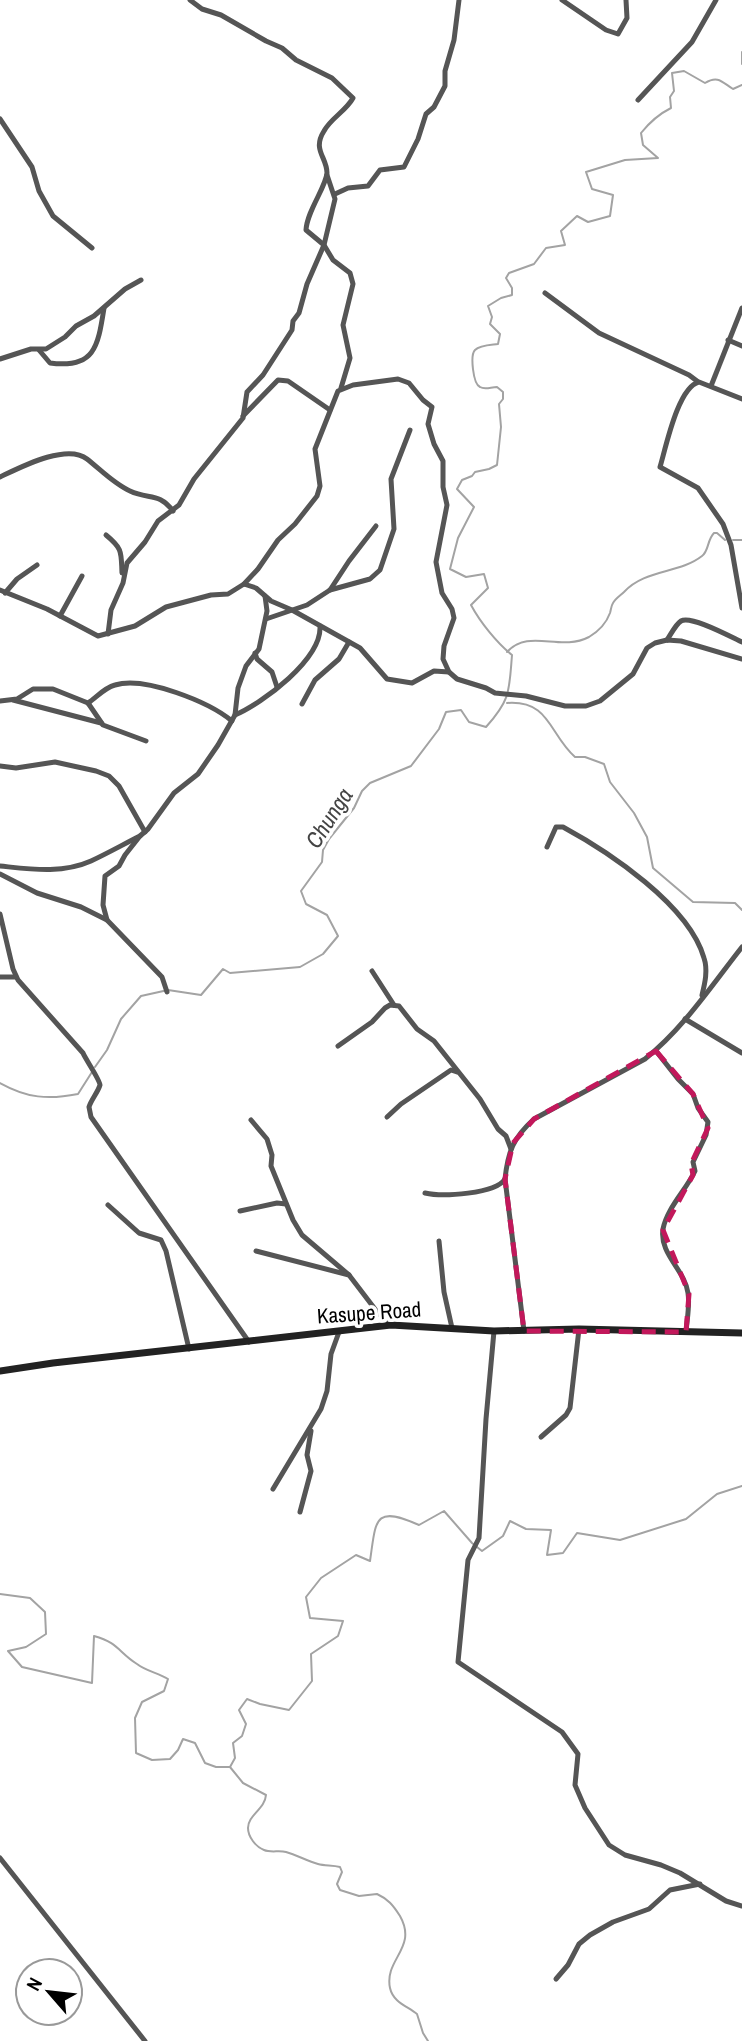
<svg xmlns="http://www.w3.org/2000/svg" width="742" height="2041" font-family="'Archivo Narrow',sans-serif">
  <rect width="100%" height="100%" fill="#fff"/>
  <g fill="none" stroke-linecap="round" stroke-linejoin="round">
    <g stroke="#a3a3a3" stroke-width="2">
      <path d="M742,52V64"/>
      <path d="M733,540H742"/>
      <path d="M507,652C529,628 560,652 589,637C599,631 606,624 610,613C611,610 611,606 613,603C615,599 621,595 624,592C645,569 679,574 702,556C709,551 707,540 714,533H717L725,540"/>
      <path d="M507,703C550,700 549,734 575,757H585L604,764L610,782L634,813L647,837L653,868L693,902L735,903L742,910"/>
      <path d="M95,1067L107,1050L121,1019L141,996L168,990L201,995L223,969L230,973L300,967L323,954L338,936L327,915L306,904L301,891L322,862L323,850L329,839L354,808L362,791L370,783L411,766L439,729L446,712L461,710L469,722L486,727C511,699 509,691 512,655C497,643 480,622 471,605L488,588L484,574L466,577L450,569L458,538L474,507L457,489L462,480L472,476L475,472L489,469L497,465L501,427L499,404L503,399V392L497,387C491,387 485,390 480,387C473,384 470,355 475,350C480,345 491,345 498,344L500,334L490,324L492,317L488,306L501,298L512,295V288L506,278L509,273L534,264L546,248L565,245L561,231L577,216L588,222L610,216L613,195L592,189L586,172L625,160L658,158L643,145L641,133C649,123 659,114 671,108L670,97L674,91L672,73L684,71L705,83C718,75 722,82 733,89L742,85"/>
      <path d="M0,1083C27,1098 48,1100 78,1094L92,1072"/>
      <path d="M0,1594L30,1598L45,1612L46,1634L26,1647L8,1651L22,1667L92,1683L94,1636C119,1643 118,1652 137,1664C146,1671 158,1673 168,1679L164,1691L142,1702L135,1718L136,1753L152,1760L170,1759L178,1750L183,1739L195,1743L205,1763L216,1767H230L235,1758L233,1743L242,1736L246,1724L239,1710L247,1699L260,1704L289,1710L312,1681L311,1654L338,1636L343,1621L310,1618L306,1597L321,1578L356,1555L370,1561C376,1521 373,1504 419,1525L444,1511L472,1543L482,1551L503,1536L510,1521L526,1529L551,1530L547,1555L563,1553L577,1533L620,1540L686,1519L717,1494L742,1486"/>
      <path d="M230,1767L243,1783L266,1795C265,1809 248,1815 248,1828C248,1837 256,1847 264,1850C271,1853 279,1850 286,1852C297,1855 307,1861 318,1864C325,1866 332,1865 340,1867L342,1872L337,1884L340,1890L359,1896L377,1894C388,1899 393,1905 400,1916C418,1948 384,1959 390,1988C393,2002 407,2006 417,2014L423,2033L428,2041"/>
    </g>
    <g stroke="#555" stroke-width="5">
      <path d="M562,0L606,30L618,34L627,18L626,0"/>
      <path d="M638,100L692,42L716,0"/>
      <path d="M0,119L32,167L39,191L53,216L92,248"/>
      <path d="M327,175L335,199L324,245L333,260L350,273L353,284L343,325L350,358L341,388"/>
      <path d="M335,194L348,188L368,186L380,170L404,167L418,139L426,114L434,107L445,86V71L454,40L459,0"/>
      <path d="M545,293L599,333L689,375L697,381"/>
      <path d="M728,340L742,346"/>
      <path d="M39,350L50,363C95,369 98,346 104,308"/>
      <path d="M0,359L31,349H46L65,337L76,326L94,316L125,289L141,280"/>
      <path d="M711,386L742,308"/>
      <path d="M742,399L699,382C678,387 666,447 660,467L698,488L723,524L731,545L742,608"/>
      <path d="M243,416L278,380L288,381L330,410"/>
      <path d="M0,477C21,467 67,443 87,459C101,470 114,484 130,491C149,500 159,492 173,511"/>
      <path d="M106,535C123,549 121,552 122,573"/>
      <path d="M244,584L258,569L278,540L295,524L317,496L320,486L315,449L338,391L353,385L398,379L409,383L423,400L432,407L428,424L434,444L443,461V487L447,505L436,562L442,593L452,609L454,618L444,646L443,659L449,672L457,679L486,688L495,693L526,696L565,706H586L600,701L633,674L647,648L655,643L667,640L681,641L742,659"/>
      <path d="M0,590L47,609L98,636L135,626L166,607L211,595L228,594L244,584L256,588L271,601L292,610L360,648L387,679L412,683L434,671L449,672"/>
      <path d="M330,590L370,579L380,570L394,529L391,479L410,430"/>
      <path d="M5,593L17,579L37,565"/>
      <path d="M60,616L82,576"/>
      <path d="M266,619L307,605L330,590L349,561L376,526"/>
      <path d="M108,634L111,610L123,583L127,563L145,542L158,521L179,505L194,479L243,418L247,392L263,375L292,330L293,321L299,313L307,284L324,245L306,230C307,211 326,187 327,173C327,157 312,150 324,131C331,118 346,111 353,98L332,78L296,60L282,48L266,41L221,15L202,9L190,0"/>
      <path d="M667,640C671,634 676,624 681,621C691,615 731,637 742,642"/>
      <path d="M255,653L257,659L272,672L277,687"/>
      <path d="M13,700L101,723"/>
      <path d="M0,701L17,699L33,689H53L88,703L103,725L146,741"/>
      <path d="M88,703C97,697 104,688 115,685C145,676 209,702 232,721"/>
      <path d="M302,704L315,680L339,659L349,642"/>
      <path d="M235,715C263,703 322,659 320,626"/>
      <path d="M0,766L16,768L55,762L96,771L109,776L119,786L145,832"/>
      <path d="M547,847L556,827H563C609,852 689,905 704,958C708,970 705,983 702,995"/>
      <path d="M0,866C30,869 62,874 91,861C108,853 124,844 140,836"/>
      <path d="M0,874L37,893L81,907L107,920"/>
      <path d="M0,914L13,969L18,980L83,1053C86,1060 100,1080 100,1085C98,1092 91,1100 89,1107L91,1117L249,1342"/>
      <path d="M372,971L394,1005"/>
      <path d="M0,977H16"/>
      <path d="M167,992L162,977L107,920L103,905L105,876L119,866L125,855L140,836L148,829L174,793L198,774L218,745L235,715L238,688L246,666L259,649L267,611L265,596"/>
      <path d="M685,1019L742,1053"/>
      <path d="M338,1046L372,1022L385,1008L390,1005L399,1006L417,1029L434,1041L480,1099L498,1129L506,1136L511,1149"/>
      <path d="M656,1051L678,1079L693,1094L698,1108L708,1122L706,1135L693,1162L695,1171C686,1190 667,1208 663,1229C659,1254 685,1270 688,1293C690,1305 687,1319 686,1332"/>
      <path d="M387,1117L401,1104L451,1070L457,1072"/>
      <path d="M251,1120L267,1139L272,1155L271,1166L293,1220L302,1235L349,1275"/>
      <path d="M425,1193C442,1197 496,1194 505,1179"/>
      <path d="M108,1205L139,1233L161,1240L166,1251L189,1349"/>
      <path d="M240,1211L277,1203L286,1204"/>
      <path d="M439,1241L444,1292L452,1328"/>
      <path d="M256,1251L349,1275L378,1313L391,1325"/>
      <path d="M494,1331L486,1419L479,1538L468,1560L458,1662L562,1732L578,1754L575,1785L585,1808L609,1845L625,1855L661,1865L680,1873L726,1901L742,1906"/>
      <path d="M524,1331L505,1179C508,1151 513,1138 534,1119L645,1059C683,1029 712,985 742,947"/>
      <path d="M541,1437L566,1415L570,1408L579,1329"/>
      <path d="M273,1489L321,1409L327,1391L331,1354L339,1332"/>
      <path d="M300,1512L311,1471L307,1455L311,1431"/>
      <path d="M0,1858L145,2041"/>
      <path d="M556,1979L568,1965L579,1944L590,1935L613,1922L649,1909L670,1890L700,1884"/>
    </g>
    <path stroke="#222" stroke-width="7" d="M0,1371L53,1363L391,1325L494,1331L579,1329L742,1333"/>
  </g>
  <path fill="none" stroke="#c2185b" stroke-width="5" stroke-dasharray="14 9" stroke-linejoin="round" d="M656,1051L693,1094L708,1128L691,1164L693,1175L663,1230L689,1294L686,1332L524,1331L505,1179L513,1143L534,1119Z"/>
  <g text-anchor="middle" stroke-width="7" stroke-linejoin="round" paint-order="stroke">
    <g font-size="21" fill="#000" stroke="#fff">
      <text transform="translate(369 1313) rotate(-4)" y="7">Kasupe Road</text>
    </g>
    <g font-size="23" font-style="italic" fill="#444" stroke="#fff">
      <text transform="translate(329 818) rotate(-57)" y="8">Chunga</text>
    </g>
  </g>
  <g transform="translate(49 1992) rotate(298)"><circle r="33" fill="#ffffff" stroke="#999999" stroke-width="2"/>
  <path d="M0-5L12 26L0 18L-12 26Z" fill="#000000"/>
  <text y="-10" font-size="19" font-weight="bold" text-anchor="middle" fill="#000000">N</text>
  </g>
</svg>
